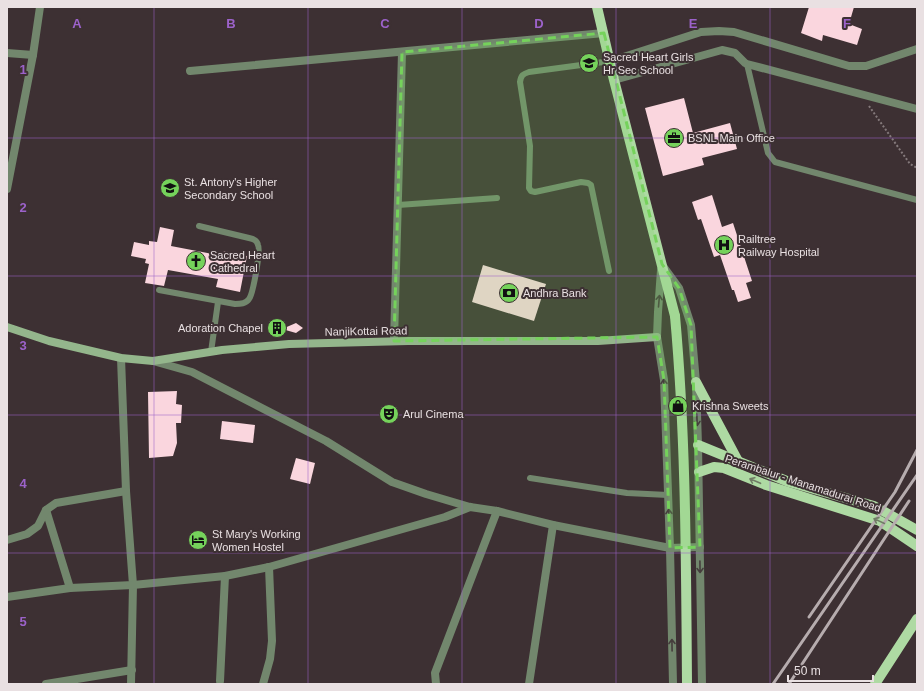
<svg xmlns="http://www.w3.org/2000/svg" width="924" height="691" font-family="Arial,sans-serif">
  <rect width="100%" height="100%" fill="#3d3033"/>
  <g fill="#fad6de">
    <path d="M809,7H854L849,24L862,29L857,45L823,35L822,41L801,33Z"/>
    <path d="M684,98L693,133L730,123L737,149L702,158L704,165L663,176L645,108Z"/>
    <path d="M712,195L722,227L733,223L752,281L746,283L751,298L738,302L734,290H732L720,255L714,257L701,219L698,220L692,202Z"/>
    <path d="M160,227L174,230L171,246L223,256L224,251L247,256L240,292L216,287L218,279L168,270L164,286L145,283L149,264L145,263L146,259L131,256L134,242L149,245V241L157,242Z"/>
    <path d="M483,265L546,284L534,321L472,302Z"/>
    <path d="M296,323L303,328L296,333L282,329Z"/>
    <path d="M177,391L176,404L182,405L181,423H176L177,443L173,456L149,458L148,392Z"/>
    <path d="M222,421L255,425L253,443L220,439Z"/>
    <path d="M296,458L315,463L310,484L290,479Z"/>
  </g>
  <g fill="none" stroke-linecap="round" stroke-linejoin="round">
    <path stroke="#84797b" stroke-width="2" stroke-dasharray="2 2" stroke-linecap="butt" d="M869,106L910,164L917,168"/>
    <g stroke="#72876d" stroke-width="6">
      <path d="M747,64L768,153L775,162L917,200"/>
      <path d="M398,205L497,198"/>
      <path d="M609,271L591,185L588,183L581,182L535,192L531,191L529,188L530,146L520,82C521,75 523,74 529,72L611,61"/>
      <path d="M159,290L235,304C240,304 246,304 249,299C253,294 261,250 258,245C257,240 253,239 249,238L199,226"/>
      <path d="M211,352L218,302"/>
      <path d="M530,478L627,493L668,495"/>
    </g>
    <g stroke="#72876d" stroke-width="8">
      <path d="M7,53L33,55"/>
      <path d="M611,61L701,32L719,31L734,32L849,66H866L917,49"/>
      <path d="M190,71L604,33"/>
      <path d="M614,80L722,50L735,53L745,63L747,64L917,109"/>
      <path d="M7,189L33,55L40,7"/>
      <path d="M394,341L402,52"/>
      <path d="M121,358L126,491L133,585L131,684"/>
      <path d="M153,361L192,372L326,441L392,482L426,494L470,507L497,511L553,525L670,548L700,547"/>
      <path d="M46,510L70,588"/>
      <path d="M7,540L27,534L38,526L46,510L56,503L126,491"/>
      <path d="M7,597L70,588L133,585L225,576L269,567L445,517L470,507"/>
      <path d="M220,681L225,576"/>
      <path d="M46,684L132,670"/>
      <path d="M263,684L270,659L272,641L269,567"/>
      <path d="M436,684L435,673L497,511"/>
      <path d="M529,684L553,525"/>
    </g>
    <g stroke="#72876d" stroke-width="8">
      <path d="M663,266L679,288L691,325L696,382L698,445L702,684"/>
      <path d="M661,270L658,312L657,337L664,380L670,548L673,684"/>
    </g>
    <path stroke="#94b68c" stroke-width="8" d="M7,327L49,341L121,358L153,361L222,350L289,344L408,341H598L657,337"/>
    <g stroke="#aedaa3" stroke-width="10">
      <path d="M597,7L614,80L675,316"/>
      <path d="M696,382L738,461"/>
      <path d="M698,445L789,482L874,506L917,530"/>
      <path d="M699,472L714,467L724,468L766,485L880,521L917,546"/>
      <path d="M875,684L917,619"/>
    </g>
    <g stroke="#b6acae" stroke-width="3">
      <path d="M809,617L895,492L917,450"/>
      <path d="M773,684L917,475"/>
      <path d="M789,684L909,501"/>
    </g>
    <path stroke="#aedaa3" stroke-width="10" d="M675,316C686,438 686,561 687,684"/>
  </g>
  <defs><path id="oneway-shaft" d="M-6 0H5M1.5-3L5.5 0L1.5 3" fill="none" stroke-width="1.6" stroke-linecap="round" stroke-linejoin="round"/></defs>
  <g stroke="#453d3c">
    <use href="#oneway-shaft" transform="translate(659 301) rotate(-85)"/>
    <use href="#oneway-shaft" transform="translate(664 385) rotate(-93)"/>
    <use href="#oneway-shaft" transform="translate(697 420) rotate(88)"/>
    <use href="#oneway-shaft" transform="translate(669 515) rotate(-93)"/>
    <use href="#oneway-shaft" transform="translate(700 567) rotate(89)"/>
    <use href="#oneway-shaft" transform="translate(672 645) rotate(-91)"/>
  </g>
  <g stroke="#707c65">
    <use href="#oneway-shaft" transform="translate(755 481) rotate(-157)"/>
    <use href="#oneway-shaft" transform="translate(879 521) rotate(-155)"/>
  </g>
  <path fill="#75d25b" fill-opacity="0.2" stroke="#75d25b" stroke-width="3" stroke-dasharray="8 5" stroke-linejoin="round" d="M604,33L662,264L679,288L691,325L700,547L670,548L664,380L657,337L394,341L402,52Z"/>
  <path fill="none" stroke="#9c62ca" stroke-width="1" stroke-opacity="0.55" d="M154,7V684M308,7V684M462,7V684M616,7V684M770,7V684M7,138H917M7,276H917M7,415H917M7,553H917"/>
  <defs>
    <symbol id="school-disc" viewBox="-11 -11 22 22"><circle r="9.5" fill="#75d25b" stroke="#3d3033"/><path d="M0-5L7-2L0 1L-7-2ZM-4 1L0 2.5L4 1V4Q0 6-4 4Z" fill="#111"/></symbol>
    <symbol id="office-disc" viewBox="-11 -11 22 22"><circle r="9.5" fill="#75d25b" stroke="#3d3033"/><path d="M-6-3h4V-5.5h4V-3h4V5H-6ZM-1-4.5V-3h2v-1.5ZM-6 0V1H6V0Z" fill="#111"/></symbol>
    <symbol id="hospital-disc" viewBox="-11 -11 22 22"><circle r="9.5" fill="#75d25b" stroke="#3d3033"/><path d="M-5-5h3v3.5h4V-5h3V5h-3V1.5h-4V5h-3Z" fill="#111"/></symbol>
    <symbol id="church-disc" viewBox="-11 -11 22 22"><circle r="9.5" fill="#75d25b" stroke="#3d3033"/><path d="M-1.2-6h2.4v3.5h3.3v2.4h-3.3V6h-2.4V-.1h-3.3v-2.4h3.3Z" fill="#111"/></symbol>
    <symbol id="bank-disc" viewBox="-11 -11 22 22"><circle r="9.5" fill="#75d25b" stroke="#3d3033"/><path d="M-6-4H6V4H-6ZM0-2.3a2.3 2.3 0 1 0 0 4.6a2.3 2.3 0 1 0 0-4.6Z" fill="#111"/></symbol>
    <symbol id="building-disc" viewBox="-11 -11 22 22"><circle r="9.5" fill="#75d25b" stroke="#3d3033"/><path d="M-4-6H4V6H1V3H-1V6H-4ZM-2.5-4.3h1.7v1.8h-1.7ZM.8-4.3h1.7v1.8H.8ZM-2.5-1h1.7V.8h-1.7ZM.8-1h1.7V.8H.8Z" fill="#111"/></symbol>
    <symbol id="shop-disc" viewBox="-11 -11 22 22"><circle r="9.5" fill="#75d25b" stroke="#3d3033"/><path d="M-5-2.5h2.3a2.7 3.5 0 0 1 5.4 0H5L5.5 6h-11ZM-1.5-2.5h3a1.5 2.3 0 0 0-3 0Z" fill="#111"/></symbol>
    <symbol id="theatre-disc" viewBox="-11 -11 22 22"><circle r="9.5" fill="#75d25b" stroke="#3d3033"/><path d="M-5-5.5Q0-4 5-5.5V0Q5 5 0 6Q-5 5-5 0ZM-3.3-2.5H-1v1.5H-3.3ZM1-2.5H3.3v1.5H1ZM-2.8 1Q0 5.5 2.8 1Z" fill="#111"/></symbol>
    <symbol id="hotel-disc" viewBox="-11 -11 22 22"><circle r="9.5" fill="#75d25b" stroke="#3d3033"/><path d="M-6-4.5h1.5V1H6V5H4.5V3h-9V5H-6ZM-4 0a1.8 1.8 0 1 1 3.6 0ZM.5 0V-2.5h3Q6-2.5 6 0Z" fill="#111"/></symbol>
  </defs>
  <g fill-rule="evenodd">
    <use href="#school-disc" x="578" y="52" width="22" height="22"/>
    <use href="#office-disc" x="663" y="127" width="22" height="22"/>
    <use href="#school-disc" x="159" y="177" width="22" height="22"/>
    <use href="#hospital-disc" x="713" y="234" width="22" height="22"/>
    <use href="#church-disc" x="185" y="250" width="22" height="22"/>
    <use href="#bank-disc" x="498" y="282" width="22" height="22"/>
    <use href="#building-disc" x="266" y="317" width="22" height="22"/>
    <use href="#shop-disc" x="667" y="395" width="22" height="22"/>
    <use href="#theatre-disc" x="378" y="403" width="22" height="22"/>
    <use href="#hotel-disc" x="187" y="529" width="22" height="22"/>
  </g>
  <g text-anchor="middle" stroke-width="4" stroke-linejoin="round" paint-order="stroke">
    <g font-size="11" fill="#e9e0e2" stroke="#3d3033" text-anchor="start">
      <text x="603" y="61">Sacred Heart Girls<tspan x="603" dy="13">Hr Sec School</tspan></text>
      <text x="688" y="142">BSNL Main Office</text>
      <text x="184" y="186">St. Antony's Higher<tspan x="184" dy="13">Secondary School</tspan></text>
      <text x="738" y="243">Railtree<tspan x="738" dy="13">Railway Hospital</tspan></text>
      <text x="210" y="259">Sacred Heart<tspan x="210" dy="13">Cathedral</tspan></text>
      <text x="523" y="297">Andhra Bank</text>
      <text x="263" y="332" text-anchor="end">Adoration Chapel</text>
      <text x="692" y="410">Krishna Sweets</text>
      <text x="403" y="418">Arul Cinema</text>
      <text x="212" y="538">St Mary's Working<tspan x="212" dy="13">Women Hostel</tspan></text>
    </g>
    <g font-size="11" fill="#e9e0e2" stroke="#3d3033">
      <text transform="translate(366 331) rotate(-1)" y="4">NanjiKottai Road</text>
      <text transform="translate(803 483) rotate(18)" y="4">Perambalur - Manamadurai Road</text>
    </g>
  </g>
  <g font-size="13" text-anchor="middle" font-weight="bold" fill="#9c62ca" stroke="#3d3033" stroke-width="4" stroke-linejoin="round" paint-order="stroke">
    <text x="77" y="28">A</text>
    <text x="231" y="28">B</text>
    <text x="385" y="28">C</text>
    <text x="539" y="28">D</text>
    <text x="693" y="28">E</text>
    <text x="847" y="28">F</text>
    <text x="23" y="74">1</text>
    <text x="23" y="212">2</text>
    <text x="23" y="350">3</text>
    <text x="23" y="488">4</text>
    <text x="23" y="626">5</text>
  </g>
  <rect width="924" height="691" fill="none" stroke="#e9e0e2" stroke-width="16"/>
  <path d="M788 675v6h85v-6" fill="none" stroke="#e9e0e2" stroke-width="2"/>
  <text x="794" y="675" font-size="12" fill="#e9e0e2" stroke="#3d3033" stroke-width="3" paint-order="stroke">50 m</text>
</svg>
